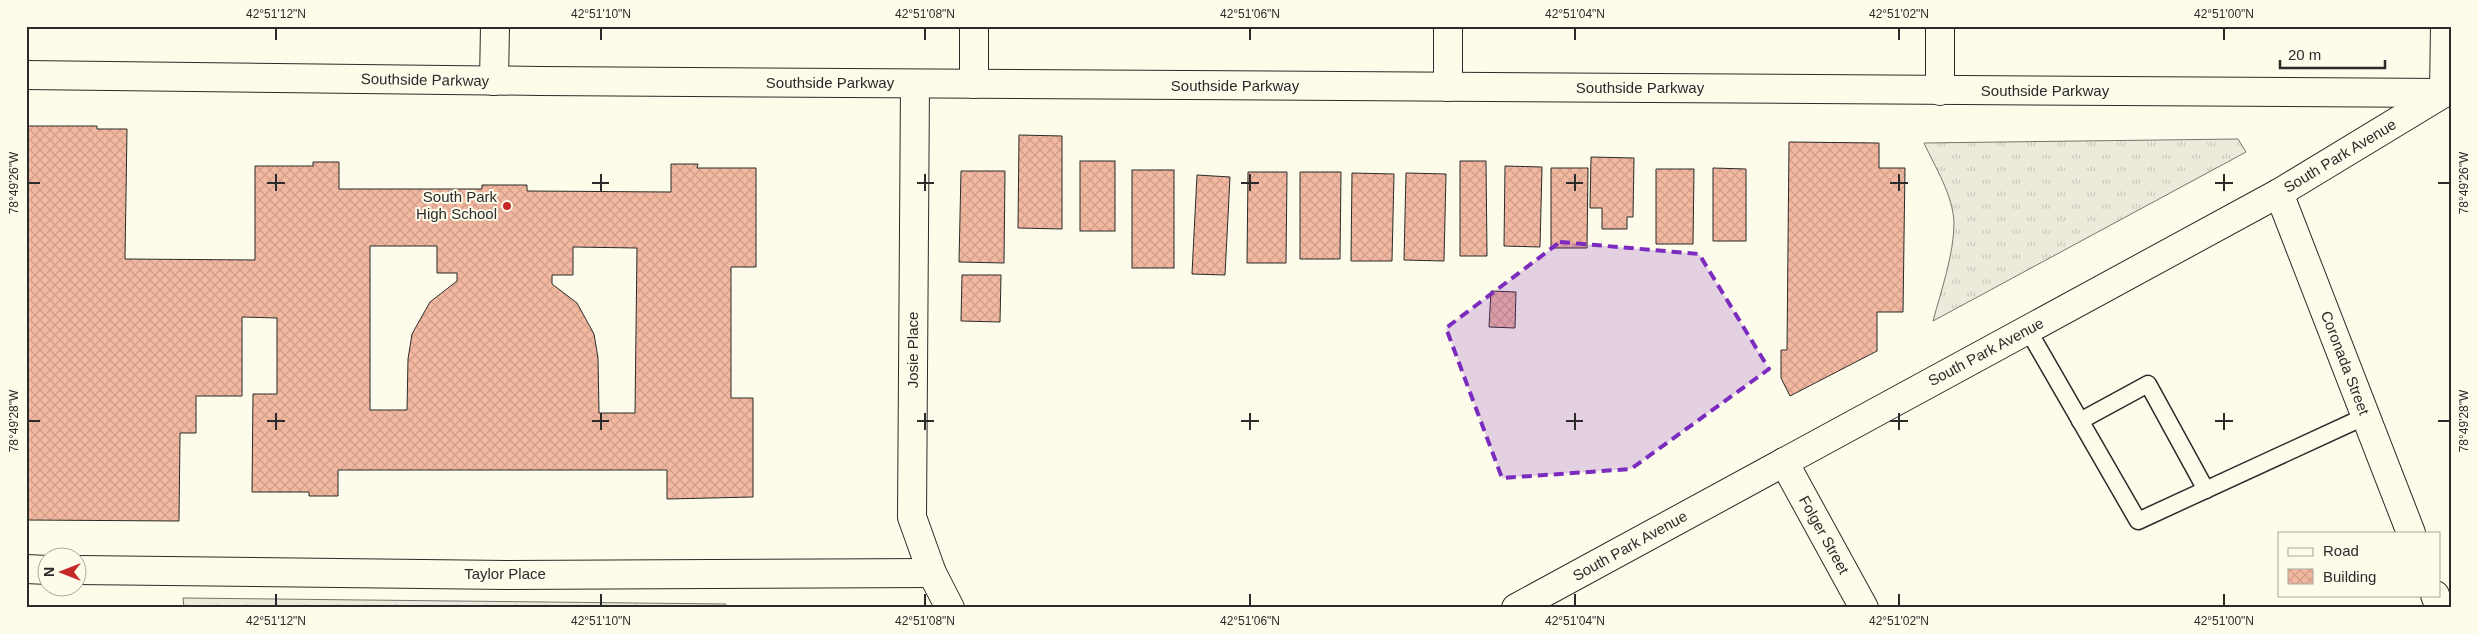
<svg xmlns="http://www.w3.org/2000/svg" width="2478" height="634" font-family="Helvetica,sans-serif">
  <defs>
    <pattern id="grass-tufts" width="24" height="20" patternUnits="userSpaceOnUse" patternTransform="scale(1.25)"><rect width="24" height="20" fill="#ecebdb"/><path d="M3 7l-1-3M5 7V3M7 7l1-3M15 17l-1-3M17 17v-4M19 17l1-3" fill="none" stroke="#cbcabc"/></pattern>
    <pattern id="building-cross-hatch" width="8" height="8" patternUnits="userSpaceOnUse" patternTransform="scale(1.25)"><rect width="8" height="8" fill="#f2b8a0"/><path d="M0 0l8 8M0 8l8-8" fill="none" stroke="#d09e8a"/></pattern>
  </defs>
  <rect width="100%" height="100%" fill="#fdfbea"/>
  <g fill="url(#grass-tufts)" stroke="#74746e">
    <path d="M2238,139L2246,152L1933,321C1941,291 1954,254 1954,223C1953,195 1935,167 1924,143Z"/>
    <path d="M183,598L726,604L725,608H184Z"/>
  </g>
  <g fill="url(#building-cross-hatch)" stroke="#2b2b2b" fill-rule="evenodd">
    <rect x="875" y="26" width="45" height="2"/>
    <path d="M26,126H97V129H127L125,259L255,260V166H313V162H339V189H482V185H527V191L671,192V164H698L697,168H756V267H731V398H753V497L667,499V470H338V496H309V492H252L253,394H277V318L242,317V396H196V433H180L179,521L26,520ZM370,246H437V273H457V281L430,302L412,334L408,359L407,410H370ZM573,247L637,248L635,413H599L598,358L594,334L577,303L552,284V275H573Z"/>
    <path d="M1019,135L1062,136V229L1018,228Z"/>
    <path d="M1789,142L1879,143V168H1905L1903,312H1877V351L1790,396L1781,378V350H1787Z"/>
    <path d="M1591,157L1634,158L1633,217H1627V229H1602V208H1590Z"/>
    <rect x="1080" y="161" width="35" height="70"/>
    <path d="M1460,161H1486L1487,256H1460Z"/>
    <path d="M1505,166L1542,167L1540,247L1504,246Z"/>
    <path d="M1551,168H1588L1587,248H1551Z"/>
    <path d="M1713,168L1746,169V241H1713Z"/>
    <path d="M1656,169H1694L1693,244H1656Z"/>
    <rect x="1132" y="170" width="42" height="98"/>
    <path d="M961,171H1005L1004,263L959,262Z"/>
    <path d="M1248,172H1287L1286,263H1247Z"/>
    <path d="M1300,172H1341L1340,259H1300Z"/>
    <path d="M1352,173L1394,174L1392,261H1351Z"/>
    <path d="M1406,173L1446,174L1444,261L1404,260Z"/>
    <path d="M1197,175L1230,177L1225,275L1192,274Z"/>
    <path d="M962,275H1001L1000,322L961,321Z"/>
    <path d="M1491,291L1516,292L1515,328L1489,327Z"/>
  </g>
  <g fill="none" stroke-linecap="round" stroke-linejoin="round">
    <defs>
      <g id="lane">
        <path d="M2028,330L2138,521L2366,416"/>
        <path d="M2080,421L2148,384L2206,490"/>
      </g>
      <g id="street">
        <path d="M1940,26V91"/>
        <path d="M494,81L495,26"/>
        <path d="M915,84L912,517L932,573L950,608"/>
        <path d="M974,84V26"/>
        <path d="M1448,87V26"/>
        <path d="M2444,93L2445,26"/>
        <path d="M2279,193L2411,533"/>
        <path d="M1784,462L1864,608"/>
        <path d="M26,569L48,570"/>
        <path d="M78,570L507,575L932,573"/>
        <path d="M2435,595L2440,608"/>
      </g>
      <path id="secondary" d="M26,75L541,81L2444,93"/>
      <path id="primary" d="M1516,608L2279,193L2444,93H2452"/>
    </defs>
    <use href="#lane" stroke="#2b2b2b" stroke-width="19"/>
    <use href="#street" stroke="#2b2b2b" stroke-width="30"/>
    <use href="#secondary" stroke="#2b2b2b" stroke-width="30"/>
    <use href="#primary" stroke="#2b2b2b" stroke-width="30"/>
    <use href="#lane" stroke="#fdfbea" stroke-width="16"/>
    <use href="#street" stroke="#fdfbea" stroke-width="28"/>
    <use href="#secondary" stroke="#fdfbea" stroke-width="28"/>
    <use href="#primary" stroke="#fdfbea" stroke-width="28"/>
  </g>
  <path fill="#7b2cbf" fill-opacity="0.2" stroke="#7b2cbf" stroke-width="4" stroke-dasharray="10 6" stroke-linejoin="round" d="M1560,242L1699,254L1769,369L1631,469L1502,478L1446,328Z"/>
  <path fill="none" stroke="#2b2b2b" stroke-width="2" d="M276,28V40M601,28V40M925,28V40M1250,28V40M1575,28V40M1899,28V40M2224,28V40M276,174V191M601,174V191M925,174V191M1250,174V191M1575,174V191M1899,174V191M2224,174V191M28,183H40M267,183H285M592,183H609M917,183H934M1241,183H1259M1566,183H1583M1890,183H1908M2215,183H2233M2438,183H2450M276,413V430M601,413V430M925,413V430M1250,413V430M1575,413V430M1899,413V430M2224,413V430M28,421H40M267,421H285M592,421H609M917,421H934M1241,421H1259M1566,421H1583M1890,421H1908M2215,421H2233M2438,421H2450M276,594V606M601,594V606M925,594V606M1250,594V606M1575,594V606M1899,594V606M2224,594V606"/>
  <circle fill="#c62828" stroke="#fdfbea" stroke-width="2" cx="507" cy="206" r="5"/>
  <g text-anchor="middle" stroke-width="4" stroke-linejoin="round" paint-order="stroke">
    <g font-size="15" fill="#2b2b2b" stroke="#fdfbea">
      <text transform="translate(425 80) rotate(1)" y="5">Southside Parkway</text>
      <text x="830" y="88">Southside Parkway</text>
      <text x="1235" y="91">Southside Parkway</text>
      <text x="1640" y="93">Southside Parkway</text>
      <text x="2045" y="96">Southside Parkway</text>
      <text transform="translate(2340 156) rotate(-31)" y="5">South Park Avenue</text>
      <text transform="translate(913 350) rotate(-90)" y="5">Josie Place</text>
      <text transform="translate(1986 352) rotate(-28)" y="5">South Park Avenue</text>
      <text transform="translate(2345 363) rotate(69)" y="5">Coronada Street</text>
      <text transform="translate(1824 535) rotate(61)" y="5">Folger Street</text>
      <text transform="translate(1630 546) rotate(-29)" y="5">South Park Avenue</text>
      <text x="505" y="579">Taylor Place</text>
    </g>
    <g font-size="15" fill="#2b2b2b" stroke="#fdfbea" text-anchor="end">
      <text x="497" y="202">South Park<tspan x="497" dy="17">High School</tspan></text>
    </g>
  </g>
  <rect width="2478" height="634" fill="none" stroke="#fdfbea" stroke-width="55"/>
  <rect x="2278" y="532" width="162" height="65" fill="#fdfbea" stroke="#a9a89e"/>
  <rect x="2288" y="548" width="25" height="8" fill="#fdfbea" stroke="#a9a89e"/>
  <text x="2323" y="556" font-size="15" fill="#2b2b2b">Road</text>
  <rect x="2288" y="569" width="25" height="15" fill="url(#building-cross-hatch)" stroke="#a9a89e"/>
  <text x="2323" y="582" font-size="15" fill="#2b2b2b">Building</text>
  <g transform="translate(62 572) rotate(270)"><circle r="24" fill="#fdfbea" stroke="#a9a89e"/>
  <path d="M0-4L9 19L0 12L-9 19Z" fill="#c62828"/>
  <text y="-8" font-size="14" font-weight="bold" text-anchor="middle" fill="#2b2b2b">N</text>
  </g>
  <path d="M2280 60v8h105v-8" fill="none" stroke="#2b2b2b" stroke-width="2.5"/>
  <text x="2288" y="60" font-size="15" fill="#2b2b2b" stroke="#fdfbea" stroke-width="4" paint-order="stroke">20 m</text>
  <rect x="28" y="28" width="2422" height="578" fill="none" stroke="#2b2b2b" stroke-width="2"/>
  <g font-size="12" text-anchor="middle" fill="#2b2b2b">
    <text x="276" y="18">42°51'12"N</text>
    <text x="601" y="18">42°51'10"N</text>
    <text x="925" y="18">42°51'08"N</text>
    <text x="1250" y="18">42°51'06"N</text>
    <text x="1575" y="18">42°51'04"N</text>
    <text x="1899" y="18">42°51'02"N</text>
    <text x="2224" y="18">42°51'00"N</text>
    <text transform="translate(2464 183) rotate(-90)" y="4">78°49'26"W</text>
    <text transform="translate(14 183) rotate(-90)" y="4">78°49'26"W</text>
    <text transform="translate(2464 421) rotate(-90)" y="4">78°49'28"W</text>
    <text transform="translate(14 421) rotate(-90)" y="4">78°49'28"W</text>
    <text x="276" y="625">42°51'12"N</text>
    <text x="601" y="625">42°51'10"N</text>
    <text x="925" y="625">42°51'08"N</text>
    <text x="1250" y="625">42°51'06"N</text>
    <text x="1575" y="625">42°51'04"N</text>
    <text x="1899" y="625">42°51'02"N</text>
    <text x="2224" y="625">42°51'00"N</text>
  </g>
</svg>
